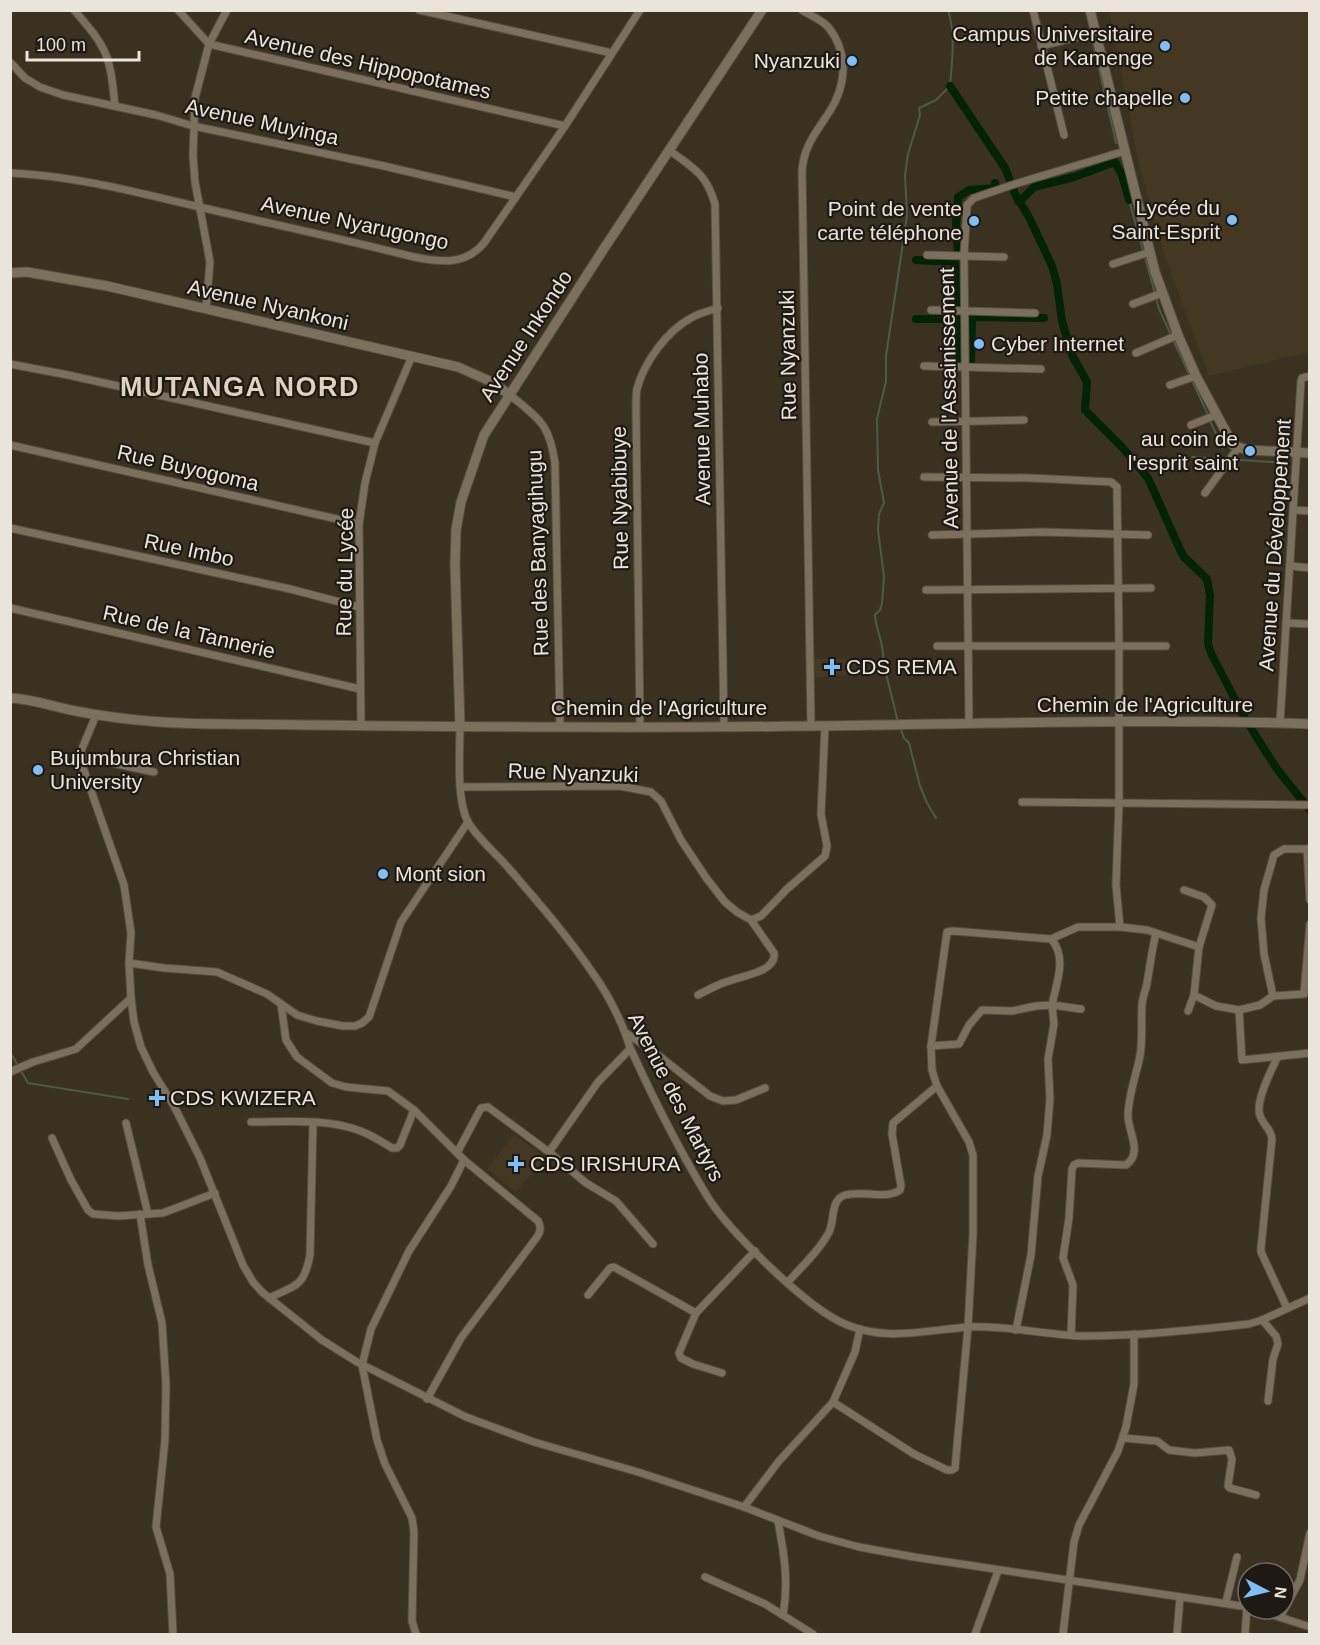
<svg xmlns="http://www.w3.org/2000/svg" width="1320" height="1645" font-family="Arial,sans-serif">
  <rect width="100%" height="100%" fill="#3b3121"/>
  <g fill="#453822">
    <path d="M1109,11H1309V352L1209,376L1163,251L1138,160Z"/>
    <path d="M812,659H852L851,675L813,678Z"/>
    <path d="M514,1134L545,1158L516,1192L487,1169Z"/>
  </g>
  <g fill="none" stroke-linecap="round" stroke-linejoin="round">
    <g stroke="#475d46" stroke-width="2">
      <path d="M1091,34L1116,143"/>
      <path d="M1129,200L1143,251"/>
      <path d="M1145,257L1159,309L1208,415"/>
      <path d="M1210,421L1223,448"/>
      <path d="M1192,457L1288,463"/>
      <path d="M898,722L883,661C885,646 876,631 875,615L880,610L882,603L884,577L878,530L879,514L884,503L878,470L877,419L886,381V356L907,216L905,175L908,154L920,115L919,108L936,100L950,86C952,61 956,35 948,10"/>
      <path d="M900,727L904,738L909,743L920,786L927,803L936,818"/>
      <path d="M10,1052L28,1083L128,1099"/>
    </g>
    <g stroke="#012306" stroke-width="8">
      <path d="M950,86L1005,168L1016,196L1029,217L1052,266L1057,284L1062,321L1072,355L1087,382L1085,410L1122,447L1148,478L1183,556L1207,579L1210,596L1208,644L1211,653L1242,713L1259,741L1277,769L1310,810"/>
      <path d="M1019,202L1034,187L1074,177L1115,162L1122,175L1129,200"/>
      <path d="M958,252L956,225L958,197L969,190L996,188L995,183"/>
      <path d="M916,260L958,262V308"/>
      <path d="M916,319H959L957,365"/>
      <path d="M971,363L972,317L1044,318"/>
    </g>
    <defs>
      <g id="minor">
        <path d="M74,10C108,49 110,55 115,106"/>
        <path d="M178,10L209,44L565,126"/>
        <path d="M419,10L612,53"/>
        <path d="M802,10C811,16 823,20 829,28C846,50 847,77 835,102C822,127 804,141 802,171L811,726"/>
        <path d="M1033,10L1064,135"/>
        <path d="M1041,46L1094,33"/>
        <path d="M10,62L25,78L40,87L63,95L156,115L193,126L384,166L516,197"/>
        <path d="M669,150C694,169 706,173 715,204L724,726"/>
        <path d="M10,173C78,176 143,194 208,209C277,225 346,240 414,257C440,262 465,266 484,243L565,126L640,10"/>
        <path d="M927,255L1004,257"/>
        <path d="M1113,264L1150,252"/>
        <path d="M1133,304L1162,293"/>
        <path d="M206,309L210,262L195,182L193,155L195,98L209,44L227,10"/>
        <path d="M931,310L1035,313"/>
        <path d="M1136,353L1178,335"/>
        <path d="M10,364L68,375L375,443"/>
        <path d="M924,366L1041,369"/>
        <path d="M1170,385L1196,376"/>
        <path d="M510,395C540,420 549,423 555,463L560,727"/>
        <path d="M932,422L1024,420"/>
        <path d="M1191,425L1216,415"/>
        <path d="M10,445L359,524"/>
        <path d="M924,477L1031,478L1111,482L1117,487L1119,644V802L1116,885L1120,927"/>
        <path d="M1205,493L1238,448"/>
        <path d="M1294,510L1310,511"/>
        <path d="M10,528L290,589L359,607"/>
        <path d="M932,535L1041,532L1148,535"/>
        <path d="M1290,566L1310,568"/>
        <path d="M926,590L1151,588"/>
        <path d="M10,608L360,689"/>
        <path d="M1286,623L1310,624"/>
        <path d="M937,646H1166"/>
        <path d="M96,715L79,756L124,885L131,933L129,963L131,998L134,1022L141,1047L153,1072L174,1106L200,1158L243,1265L253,1282L263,1293L322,1340L357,1362L466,1417L534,1442L638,1472L744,1507L819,1536L859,1547L914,1557L1248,1607"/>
        <path d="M969,723L964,255L967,205L974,198L1015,184L1125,151"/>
        <path d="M1280,723L1301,381L1302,378L1310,376"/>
        <path d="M361,726L359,524L365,483L375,443L412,356"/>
        <path d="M460,726C460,752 456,800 468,822C475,835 496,854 506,865C536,900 567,935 592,972C605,990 617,1012 625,1033C628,1040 629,1047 633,1054C655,1102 680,1151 707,1196C729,1231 807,1308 845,1324C886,1342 926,1330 969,1327C1007,1325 1045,1335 1083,1336C1138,1336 1194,1330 1249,1324L1262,1320L1310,1298"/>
        <path d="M640,726L636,408C636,401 636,395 637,389C644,362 667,331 691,318C699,313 709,311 718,308"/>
        <path d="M79,756L154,772"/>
        <path d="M460,787L620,786L651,792L661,801L681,840L707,879L725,902L737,912L751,920L774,953C777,972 741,976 729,981C718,984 708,990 698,995"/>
        <path d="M1022,802L1310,805"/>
        <path d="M1307,849L1310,900"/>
        <path d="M1184,890L1204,897L1212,905L1199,947L1194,995"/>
        <path d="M751,920L761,916L787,889L825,856L827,846L821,814L825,726"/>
        <path d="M1051,939L1078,927H1120L1147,930L1199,947"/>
        <path d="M129,963L164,968L217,972L267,994L297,1015L317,1021L343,1026H355L362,1023L369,1017L401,922L468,822"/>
        <path d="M1273,996L1264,954L1261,918L1264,890L1274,855L1284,849H1310"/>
        <path d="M281,1004L286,1040L297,1057L332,1083L346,1087L388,1091L414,1110L464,1160L538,1221C541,1227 541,1231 537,1237L461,1338L427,1399"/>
        <path d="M1239,1010L1242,1060L1310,1053"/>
        <path d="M1188,1011L1194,995L1216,1006L1239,1010L1260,1005L1273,996L1304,994L1310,924"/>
        <path d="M626,1033L653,1051L710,1096L723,1101L736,1100L765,1088"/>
        <path d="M931,1046L959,1044L969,1025L982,1010L1012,1011L1036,1006L1052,1005L1054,1024L1048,1059L1050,1099L1047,1135L1038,1176L1031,1255L1016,1330"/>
        <path d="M1277,1058C1271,1071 1253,1105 1261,1118C1265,1127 1271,1129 1272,1139L1261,1248V1252L1287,1308"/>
        <path d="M10,1072L33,1062L76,1049L131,998"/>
        <path d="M251,1122C287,1122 329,1118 363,1132C373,1136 382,1142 392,1148H397L400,1145L414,1110"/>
        <path d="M126,1123L148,1214"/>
        <path d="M52,1138L71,1180L88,1210L93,1214L118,1216L163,1213L215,1193"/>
        <path d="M549,1152L598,1082L630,1049"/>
        <path d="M457,1153L481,1108L488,1107L549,1152L586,1183L616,1201L653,1244"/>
        <path d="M140,1214L148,1265L162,1323L166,1385L165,1440L156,1527L170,1574L173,1634"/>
        <path d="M788,1282C801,1267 820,1250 829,1232C835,1220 830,1200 845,1195C862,1190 886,1200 900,1190L901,1186L892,1134L893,1123L937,1086"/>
        <path d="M588,1295L610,1268L614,1267L696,1313"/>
        <path d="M269,1298C296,1285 304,1287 310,1255L313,1123"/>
        <path d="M1262,1320L1276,1336L1278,1344L1273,1359L1268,1401"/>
        <path d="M1071,1335L1073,1285L1063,1258L1069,1218L1072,1169L1074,1165L1078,1163L1126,1165C1144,1152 1127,1131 1128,1114C1129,1093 1136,1076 1140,1056C1143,1039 1141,1022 1142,1005C1142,998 1146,990 1147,983C1150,966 1152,949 1156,933"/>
        <path d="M722,1373L693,1364L681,1358L679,1353L696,1313L755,1251"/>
        <path d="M833,1402L914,1454L947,1470H952L955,1468L968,1327L973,1234V1155L969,1142L937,1086L932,1070L931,1046L947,932L953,931L1051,939C1068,957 1056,984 1052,1005L1081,1009"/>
        <path d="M1123,1438L1157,1441L1169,1450L1195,1453L1229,1450L1232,1459L1228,1486L1230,1488L1256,1495"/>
        <path d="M744,1507L779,1461L833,1402L855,1352L860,1329"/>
        <path d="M778,1521C784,1553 789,1582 783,1615"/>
        <path d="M705,1577L765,1604L813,1634"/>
        <path d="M1226,1602L1237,1557"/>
        <path d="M1255,1609L1310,1627"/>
        <path d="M1280,1617L1300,1580L1310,1533"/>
        <path d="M416,1634L412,1621L414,1532L412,1518L385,1464L377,1440L362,1365L371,1329L409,1251L451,1186L464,1160"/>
        <path d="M975,1634L998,1571"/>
        <path d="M1063,1634L1074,1542L1079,1525L1118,1451L1126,1427L1134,1384V1334"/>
        <path d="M1177,1634L1180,1597"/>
        <path d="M1245,1634L1247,1607"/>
      </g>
      <g id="tertiary">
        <path d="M1090,10L1155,272L1178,335L1196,376L1233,445L1247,450L1310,453"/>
        <path d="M10,273L27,272L107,286L458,367L492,382L510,395"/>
        <path d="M10,698C35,699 56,708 81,712C128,721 175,724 224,724C420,726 616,729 812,726C978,724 1144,718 1310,724"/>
        <path d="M460,726L455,565L456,530L461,502L484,435L603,250L762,10"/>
      </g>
    </defs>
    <use href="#minor" stroke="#564e40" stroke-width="9"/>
    <use href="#tertiary" stroke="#564e40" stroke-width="11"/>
    <use href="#minor" stroke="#7b6f5e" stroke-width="7"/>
    <use href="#tertiary" stroke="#7b6f5e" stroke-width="9"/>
  </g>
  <g fill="#7ebef9" stroke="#1e1a13" stroke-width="2">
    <circle cx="1165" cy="46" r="6"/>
    <circle cx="852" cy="61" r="6"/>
    <circle cx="1185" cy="98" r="6"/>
    <circle cx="1232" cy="220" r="6"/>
    <circle cx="974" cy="221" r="6"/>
    <circle cx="979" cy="344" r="6"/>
    <circle cx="1250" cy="451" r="6"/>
    <path d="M829 658h6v6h6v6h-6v6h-6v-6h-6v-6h6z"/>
    <circle cx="38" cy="770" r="6"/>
    <circle cx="383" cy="874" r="6"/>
    <path d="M154 1089h6v6h6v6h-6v6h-6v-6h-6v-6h6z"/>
    <path d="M513 1155h6v6h6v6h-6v6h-6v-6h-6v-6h6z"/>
  </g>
  <g text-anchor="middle" stroke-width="4.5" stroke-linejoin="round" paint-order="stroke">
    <g font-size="21" fill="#eae4da" stroke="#1e1a13" text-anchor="end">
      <text x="1153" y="41">Campus Universitaire<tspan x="1153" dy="24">de Kamenge</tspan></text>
      <text x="840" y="68">Nyanzuki</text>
      <text x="1173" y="105">Petite chapelle</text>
      <text x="1220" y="215">Lycée du<tspan x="1220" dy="24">Saint-Esprit</tspan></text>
      <text x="962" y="216">Point de vente<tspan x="962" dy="24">carte téléphone</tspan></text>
      <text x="991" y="351" text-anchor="start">Cyber Internet</text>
      <text x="1238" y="446">au coin de<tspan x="1238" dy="24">l'esprit saint</tspan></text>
      <text x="846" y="674" text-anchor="start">CDS REMA</text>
      <text x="50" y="765" text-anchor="start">Bujumbura Christian<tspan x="50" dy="24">University</tspan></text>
      <text x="395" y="881" text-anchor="start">Mont sion</text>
      <text x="170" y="1105" text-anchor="start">CDS KWIZERA</text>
      <text x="530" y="1171" text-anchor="start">CDS IRISHURA</text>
    </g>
    <g font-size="21" fill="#eae4da" stroke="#1e1a13">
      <text transform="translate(368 64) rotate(13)" y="7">Avenue des Hippopotames</text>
      <text transform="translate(262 122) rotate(12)" y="7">Avenue Muyinga</text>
      <text transform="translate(355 223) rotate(12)" y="7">Avenue Nyarugongo</text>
      <text transform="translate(268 305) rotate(13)" y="7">Avenue Nyankoni</text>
      <text transform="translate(526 336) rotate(-57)" y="7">Avenue Inkondo</text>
      <text transform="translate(788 355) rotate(-91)" y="7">Rue Nyanzuki</text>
      <text transform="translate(949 398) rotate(-91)" y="7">Avenue de l'Assainissement</text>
      <text transform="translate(702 429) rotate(-91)" y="7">Avenue Muhabo</text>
      <text transform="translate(188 468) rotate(13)" y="7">Rue Buyogoma</text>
      <text transform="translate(620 498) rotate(-91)" y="7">Rue Nyabibuye</text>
      <text transform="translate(1275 545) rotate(-86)" y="7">Avenue du Développement</text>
      <text transform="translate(189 550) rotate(12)" y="7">Rue Imbo</text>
      <text transform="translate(538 553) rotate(-92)" y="7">Rue des Banyagihugu</text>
      <text transform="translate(345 572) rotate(-89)" y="7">Rue du Lycée</text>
      <text transform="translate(189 632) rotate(13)" y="7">Rue de la Tannerie</text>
      <text x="1145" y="712">Chemin de l'Agriculture</text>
      <text x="659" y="715">Chemin de l'Agriculture</text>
      <text transform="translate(573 773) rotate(2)" y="7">Rue Nyanzuki</text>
      <text transform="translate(676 1097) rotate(63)" y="7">Avenue des Martyrs</text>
    </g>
    <g font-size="27" font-weight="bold" letter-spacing="1.5" fill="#dfd2bf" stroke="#1e1a13">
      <text x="240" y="396">MUTANGA NORD</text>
    </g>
  </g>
  <rect width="1320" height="1645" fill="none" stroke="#eae4da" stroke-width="24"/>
  <g transform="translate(1266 1591) rotate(97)"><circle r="28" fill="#1e1a13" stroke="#706b63" stroke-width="1.5"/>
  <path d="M0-4.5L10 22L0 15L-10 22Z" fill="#7ebef9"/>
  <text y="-9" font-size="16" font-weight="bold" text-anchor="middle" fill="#eae4da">N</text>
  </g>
  <path d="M27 51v9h112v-9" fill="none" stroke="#eae4da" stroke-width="3"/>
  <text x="36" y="51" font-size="18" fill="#eae4da" stroke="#1e1a13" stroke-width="4.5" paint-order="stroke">100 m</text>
</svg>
